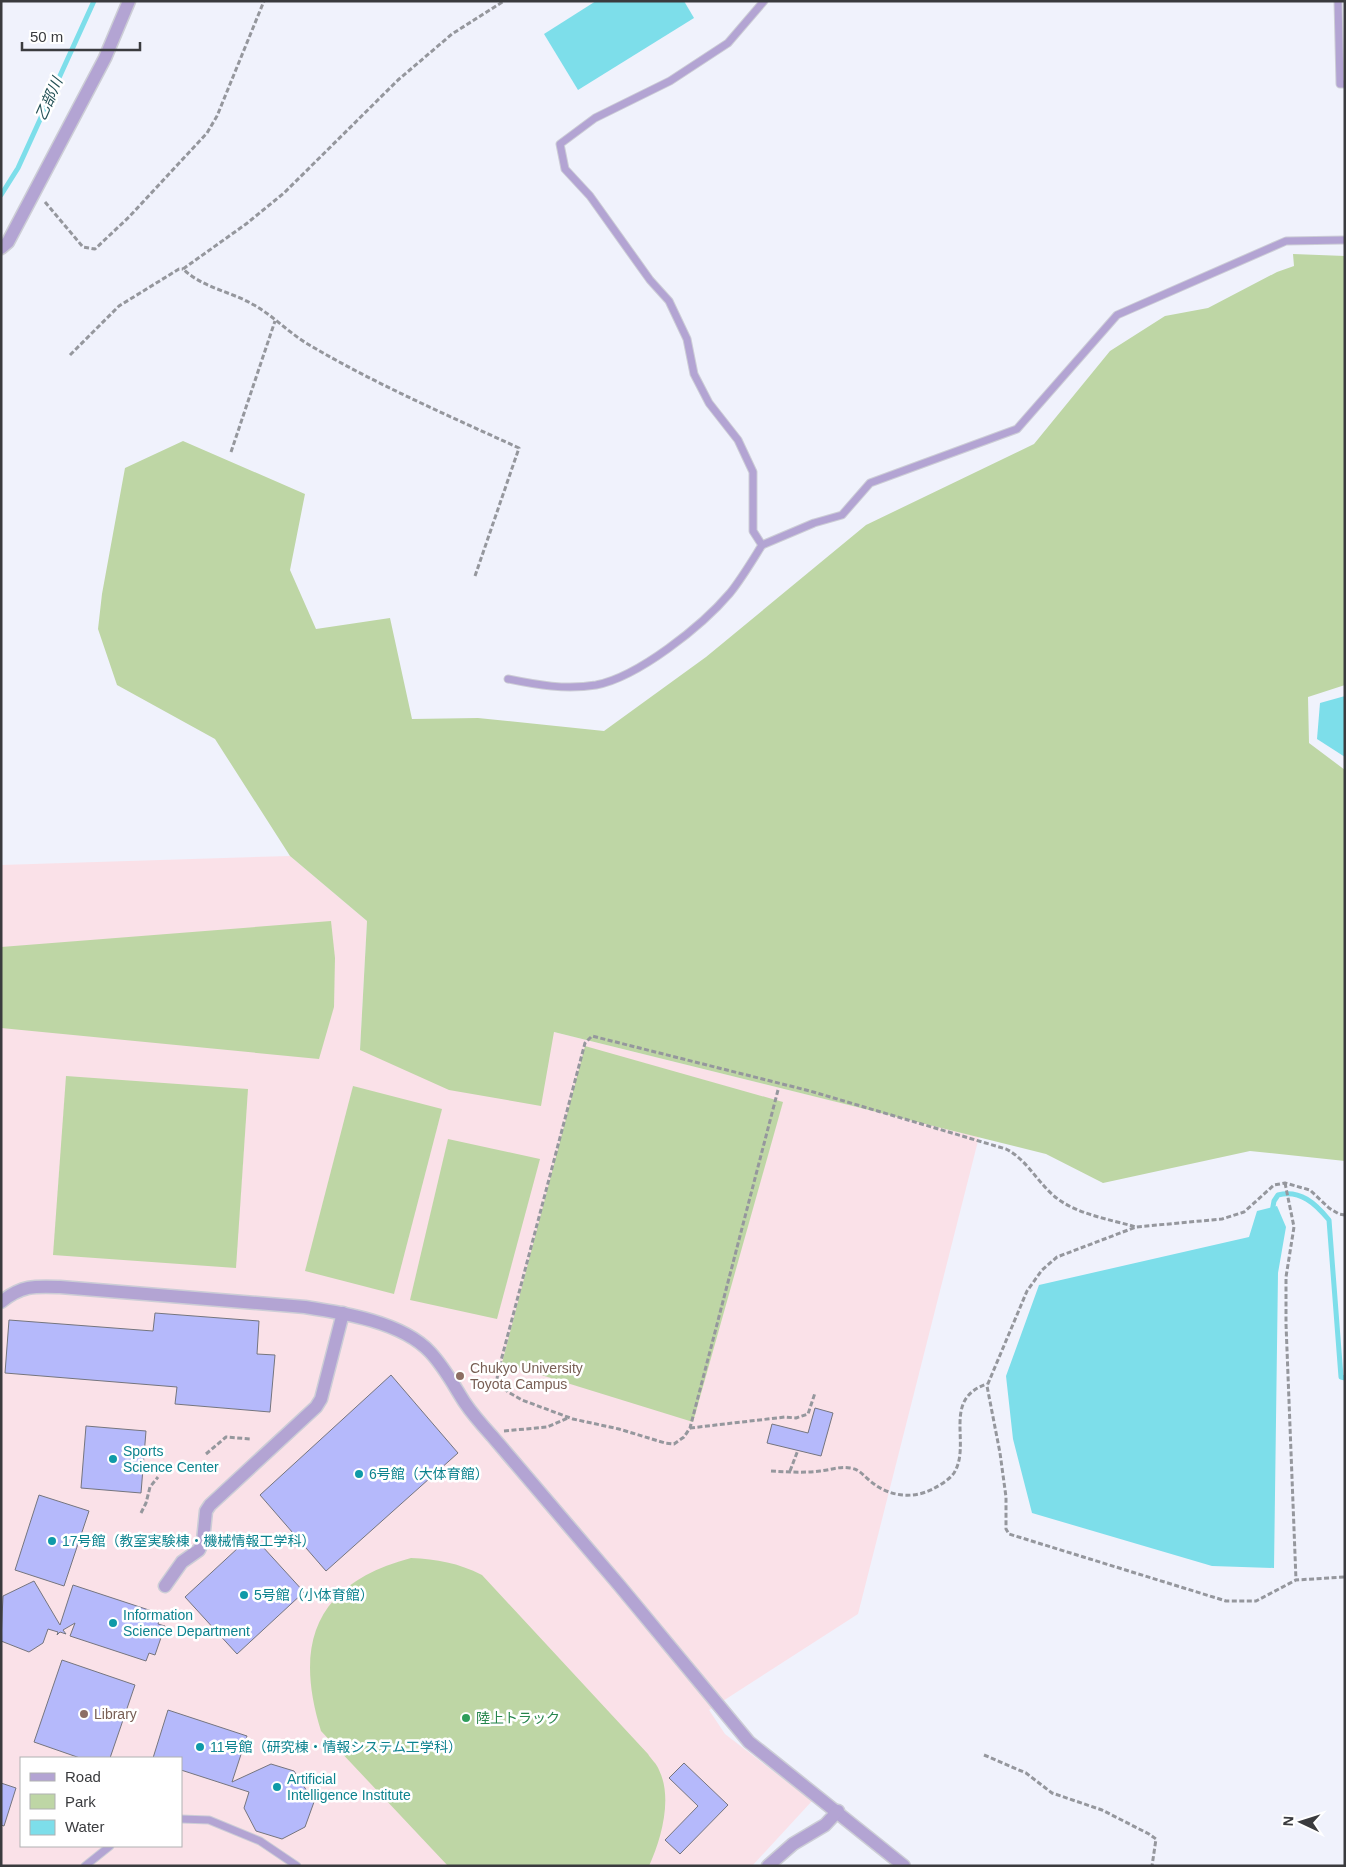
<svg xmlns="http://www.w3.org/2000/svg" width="1346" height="1867" font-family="Arial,'Noto Sans JP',sans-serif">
  <rect width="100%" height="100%" fill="#f0f2fc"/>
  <path fill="#fae1e8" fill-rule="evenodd" d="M290,856L367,921L360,1050L554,1032L979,1137L858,1614L709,1710L725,1734L812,1801L752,1866H1V865ZM21,1758H181V1846H21Z"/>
  <g fill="#bed6a5">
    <path d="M1293,254L1345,256V685L1308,697L1309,743L1345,770V1161L1250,1151L1103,1183L1046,1154L554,1032L541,1106L449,1090L360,1050L367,921L290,856L215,739L117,685L98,629L102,594L125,468L183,441L305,494L290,570L316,629L390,618L412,719L478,718L604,731L706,657L866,525L1034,444L1110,351L1165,316L1208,308L1277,272L1294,266Z"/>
    <path d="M331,921L335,958L334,1007L319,1059L1,1028V947Z"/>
    <path d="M585,1046L783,1102L693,1422L502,1363Z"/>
    <path d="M66,1076L248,1089L236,1268L53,1255Z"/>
    <path d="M353,1086L442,1109L394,1294L305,1271Z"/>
    <path d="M448,1139L540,1159L497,1319L410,1300Z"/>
    <path d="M411,1558C437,1559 458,1563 482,1575L648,1754C651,1759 657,1764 659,1770C673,1798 661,1840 649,1866H448L321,1731C293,1641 317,1583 411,1558Z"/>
  </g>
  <g fill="#7ddeea">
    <path d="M596,1H684L694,18L578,90L544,34Z"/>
    <path d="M1345,696V757L1317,739L1320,703Z"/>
    <path d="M1277,1206L1286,1227L1278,1273L1274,1568L1212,1566L1032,1513L1013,1439L1006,1376L1039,1285L1249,1237L1257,1211Z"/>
  </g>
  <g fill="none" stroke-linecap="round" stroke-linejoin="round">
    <g stroke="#7ddeea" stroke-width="5">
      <path d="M1,195L18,168L94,1"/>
      <path d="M1272,1212L1274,1201L1278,1195C1300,1189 1316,1204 1329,1220L1341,1377L1345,1378"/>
    </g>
  </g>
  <g fill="#b5b9fb" stroke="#75757e">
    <path d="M155,1313L259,1321L257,1354L275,1355L270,1412L175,1404L177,1387L5,1373L9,1320L153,1331Z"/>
    <path d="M391,1375L458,1453L326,1571L260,1495Z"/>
    <path d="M815,1408L833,1413L821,1456L767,1443L772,1424L808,1433Z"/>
    <path d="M86,1426L146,1431L141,1493L81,1488Z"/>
    <path d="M39,1495L89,1511L64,1586L15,1570Z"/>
    <path d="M252,1535L304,1592L237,1654L185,1597Z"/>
    <path d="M34,1581L60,1625L73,1585L161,1614L158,1624L165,1626L155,1655L149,1653L146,1661L70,1636L75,1623L63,1630L66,1634L60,1632L57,1635L58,1632L48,1629L43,1643L29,1652L1,1641L3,1596Z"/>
    <path d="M62,1660L135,1685L110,1758H80L34,1742Z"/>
    <path d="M168,1710L247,1736L232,1782L271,1764L294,1771L314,1802L305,1827L282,1839L256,1831L244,1808L249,1792L181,1770V1758H153Z"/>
    <path d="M684,1763L728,1805L680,1854L665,1840L698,1806L669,1778Z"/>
    <path d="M1,1783L16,1788L4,1826L1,1825Z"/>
  </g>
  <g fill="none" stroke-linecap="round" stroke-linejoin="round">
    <defs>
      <g id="service">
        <path d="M1338,1L1340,84H1345"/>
        <path d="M762,545L814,523L842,515L870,483L1017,429L1117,315L1286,241L1345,240"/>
        <path d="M508,679C537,685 566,690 596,685C638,677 702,626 730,593C742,578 752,561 762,545L753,531V472L738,440L709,403L694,374L687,339L669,301L650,280L590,196L565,169L560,144L595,118L670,81L728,43L764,1"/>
        <path d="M181,1819L209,1820L260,1841L297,1866"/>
        <path d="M85,1866L110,1846"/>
      </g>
      <g id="minor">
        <path d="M1,248L8,242L105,58L129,1"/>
        <path d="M165,1586L182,1562L199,1550L203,1541L206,1511L210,1505L316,1407L321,1399L343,1313"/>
      </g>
      <g id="tertiary">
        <path d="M1,1302C22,1285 35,1286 60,1287L305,1307C344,1313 402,1322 430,1352C445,1368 454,1386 465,1403C473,1415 483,1426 492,1436L619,1585L749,1742L904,1866"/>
        <path d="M768,1866L793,1844L825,1825L838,1811"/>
      </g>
    </defs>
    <use href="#service" stroke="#cccdd6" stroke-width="9"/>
    <use href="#minor" stroke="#cccdd6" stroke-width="15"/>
    <use href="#tertiary" stroke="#cccdd6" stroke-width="15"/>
    <g stroke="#95979d" stroke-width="3" stroke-dasharray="5 2.5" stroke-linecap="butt">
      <path d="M45,202L83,247L95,249L129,217L207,133L217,116L264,1"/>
      <path d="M70,355L119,306L179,269H183"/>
      <path d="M231,452L275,321"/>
      <path d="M475,576L519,448C447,415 373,383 306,343C287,331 272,315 254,305C230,291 203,288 183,269L246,224L284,193L398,80L452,34L504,1"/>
      <path d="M778,1090L690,1428L684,1437L674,1444L665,1443L619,1429L573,1419L522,1400L508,1392L497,1379L498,1372L585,1043L592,1036L810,1091L1006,1149C1026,1159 1036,1180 1053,1195C1074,1214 1109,1219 1136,1227"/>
      <path d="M1285,1183L1294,1227L1286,1277V1324L1296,1580"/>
      <path d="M1345,1215L1339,1214L1329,1208L1310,1190L1285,1183L1274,1185L1244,1212L1222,1219L1136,1227L1057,1257L1042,1270L1027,1291L987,1386L1000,1453L1006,1497V1529L1009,1534L1226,1601H1256L1296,1580L1345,1577"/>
      <path d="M690,1428L785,1417L796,1418L808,1414L815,1393"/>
      <path d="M504,1431L547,1427L568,1418"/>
      <path d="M206,1454L226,1437L250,1439"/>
      <path d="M161,1467H171"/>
      <path d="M771,1471C787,1472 804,1473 820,1471C830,1470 840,1466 850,1468C859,1469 863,1475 869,1480C887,1496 911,1500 933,1489C940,1485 949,1480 954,1473C972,1444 941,1399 987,1384"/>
      <path d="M790,1471L798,1450"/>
      <path d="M141,1513L146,1503L150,1487L158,1477"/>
      <path d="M984,1755L1026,1773L1052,1793L1102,1810L1149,1834L1156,1839L1152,1866"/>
    </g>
    <use href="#service" stroke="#b3a4d3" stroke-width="7"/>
    <use href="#minor" stroke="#b3a4d3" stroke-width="12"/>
    <use href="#tertiary" stroke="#b3a4d3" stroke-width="12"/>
  </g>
  <g fill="#8d6e63" stroke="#fff" stroke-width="2">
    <circle cx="460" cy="1376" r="5"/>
    <circle cx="84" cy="1714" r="5"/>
  </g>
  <g fill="#0f9aa8" stroke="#fff" stroke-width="2">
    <circle cx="113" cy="1459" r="5"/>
    <circle cx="359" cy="1474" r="5"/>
    <circle cx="52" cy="1541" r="5"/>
    <circle cx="244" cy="1595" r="5"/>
    <circle cx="113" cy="1623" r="5"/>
    <circle cx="200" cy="1747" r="5"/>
    <circle cx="277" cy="1787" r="5"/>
  </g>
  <circle fill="#2e9e5b" stroke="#fff" stroke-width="2" cx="466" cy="1718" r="5"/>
  <g text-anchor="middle" stroke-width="5" stroke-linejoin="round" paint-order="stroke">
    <g font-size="14" fill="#785e54" stroke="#fff" text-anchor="start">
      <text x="470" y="1373">Chukyo University<tspan x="470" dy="16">Toyota Campus</tspan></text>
      <text x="94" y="1719">Library</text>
    </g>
    <g font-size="14" fill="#0d838f" stroke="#fff" text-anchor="start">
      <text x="123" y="1456">Sports<tspan x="123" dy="16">Science Center</tspan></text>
      <text x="369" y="1479">6号館（大体育館）</text>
      <text x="62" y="1546">17号館（教室実験棟・機械情報工学科）</text>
      <text x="254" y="1600">5号館（小体育館）</text>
      <text x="123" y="1620">Information<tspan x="123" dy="16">Science Department</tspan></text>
      <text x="210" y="1752">11号館（研究棟・情報システム工学科）</text>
      <text x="287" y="1784">Artificial<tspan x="287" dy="16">Intelligence Institute</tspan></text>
    </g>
    <g font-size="14" fill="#27864d" stroke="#fff" text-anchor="start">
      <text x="476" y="1723">陸上トラック</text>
    </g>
    <g font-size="15" font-style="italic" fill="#235055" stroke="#fff">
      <text transform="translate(49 99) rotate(-66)" y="5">乙部川</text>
    </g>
  </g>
  <rect width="1346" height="1867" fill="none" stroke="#3a3b3e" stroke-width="5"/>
  <rect x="20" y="1757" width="162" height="90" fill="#ffffff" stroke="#b0b1b2"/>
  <rect x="30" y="1773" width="25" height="8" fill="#b3a4d3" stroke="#b0b1b2"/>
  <text x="65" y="1782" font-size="15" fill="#3a3b3e">Road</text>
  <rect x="30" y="1794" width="25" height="15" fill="#bed6a5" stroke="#b0b1b2"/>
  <text x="65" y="1807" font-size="15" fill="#3a3b3e">Park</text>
  <rect x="30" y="1820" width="25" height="15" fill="#7ddeea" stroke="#b0b1b2"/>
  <text x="65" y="1832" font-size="15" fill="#3a3b3e">Water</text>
  <g transform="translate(1301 1822) rotate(274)" stroke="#ffffff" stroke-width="4" paint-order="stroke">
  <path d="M0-4L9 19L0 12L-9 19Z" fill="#3a3b3e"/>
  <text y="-8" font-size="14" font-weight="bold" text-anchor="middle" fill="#3a3b3e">N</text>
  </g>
  <path d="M22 42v8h118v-8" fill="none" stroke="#3a3b3e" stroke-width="2.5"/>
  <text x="30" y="42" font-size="15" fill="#3a3b3e" stroke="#ffffff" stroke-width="4" paint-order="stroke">50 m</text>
</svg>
